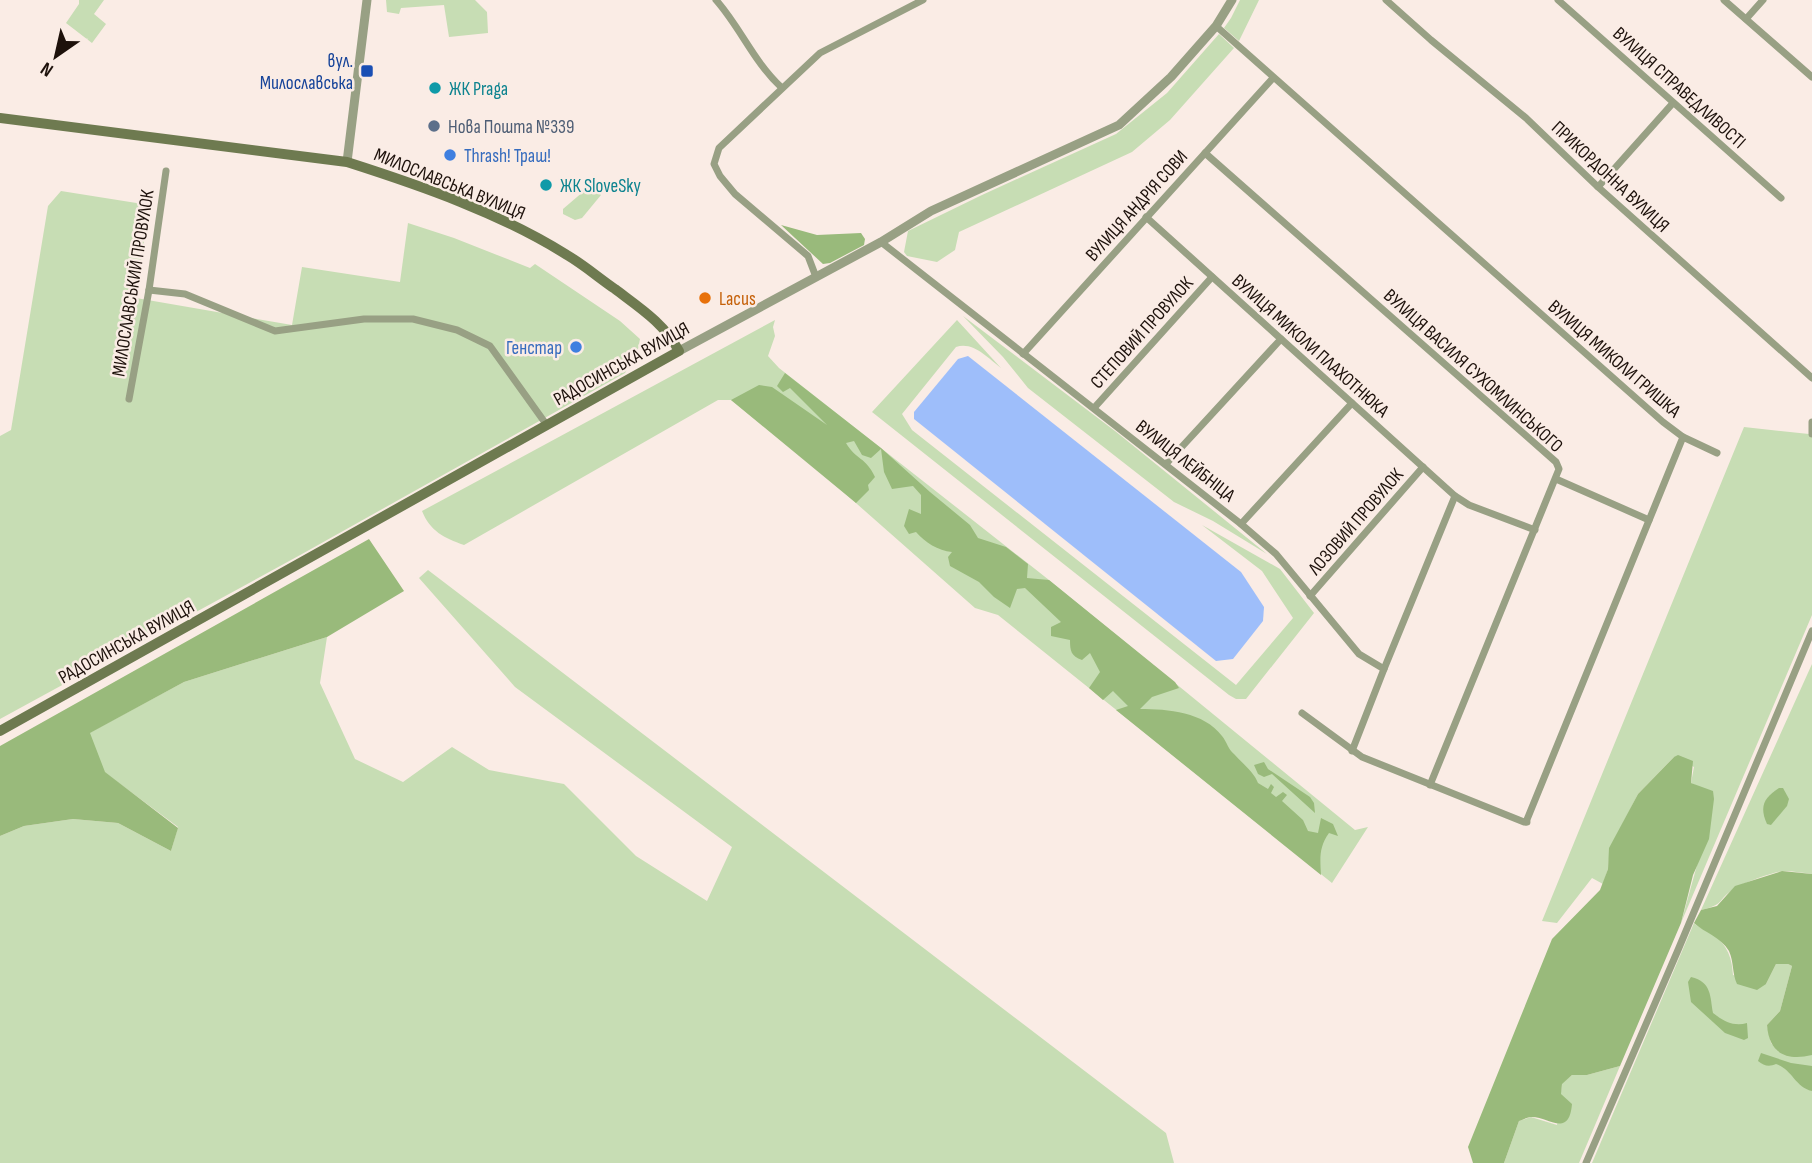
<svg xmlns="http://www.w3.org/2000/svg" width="1812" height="1163" font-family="'Sofia Sans Condensed',sans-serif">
  <rect width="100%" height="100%" fill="#faece5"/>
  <g fill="#c7ddb4">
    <path d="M79,0H104L94,14L106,24L92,43L66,23L79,4Z"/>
    <path d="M386,0H475L487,12L488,33L449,37L444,5L401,8L399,14L387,12Z"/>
    <path d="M1240,0H1259L1239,41L1224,28L1231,18Z"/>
    <path d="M1219,34L1234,48L1170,120L1132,152L959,232L955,250L937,262L907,256L904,252L908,231L982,195L1116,134L1167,93Z"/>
    <path d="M591,185L601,195L582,218L575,220L563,214V209Z"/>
    <path d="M61,191L149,205L136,298L292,325L302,267L400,282L408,223L454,238L530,268L535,264L620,321L640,339L637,354L625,373L302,554L0,719V436L11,430L48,206Z"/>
    <path d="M963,316L1115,431L1267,554L1213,521L1174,502L1028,388L1003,357Z"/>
    <path d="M775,320L773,327L775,336L768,356L779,368L1049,580L1355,830L1368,827L1332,883L998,615L975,608L823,474L731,400H718L464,545C444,538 430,531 422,511Z"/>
    <path d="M957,320L1001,368C988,358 973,341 956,347L902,414L912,430L1236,685L1293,618L1262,571L1202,525L1280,569L1314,613L1246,699H1236L1229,695L872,412Z"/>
    <path d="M1744,427L1809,434L1812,429V615L1681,923L1699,858L1697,786L1691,783L1694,767L1674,757L1638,794L1610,848L1608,869L1603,884L1592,878L1557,923L1542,921Z"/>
    <path d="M428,570L1166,1133L1174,1163H0V836L24,826L73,819L118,823L171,851L178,827L104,772L89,733L184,682L327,637L320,683L355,759L403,782L452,747L489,770L564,784L636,856L707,901L732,847L515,687L419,578Z"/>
    <path d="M1812,664V874C1803,873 1793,871 1784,871C1775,871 1740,884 1732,890C1716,902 1725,904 1701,910Z"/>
    <path d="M1694,923C1699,928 1703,928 1709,932C1726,942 1732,956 1733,975L1766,984L1776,964H1788L1792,966L1780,1011L1767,1025L1771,1043L1777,1050L1812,1055V1163H1592Z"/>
    <path d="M1620,1066L1579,1163H1504L1519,1121L1531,1117L1557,1125L1562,1083L1572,1075H1587Z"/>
  </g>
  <g fill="#99ba7b">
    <path d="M781,225L817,235L861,233L865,239L864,245L830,263L823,264Z"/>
    <path d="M785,373L881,448L930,492L970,525L978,538L1006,547L1028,564L1027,578L1049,580L1175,682L1179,688L1152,697L1140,709C1168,709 1204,712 1222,736C1227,742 1228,749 1234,754C1242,763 1254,772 1258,783L1268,789L1271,784L1274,787L1271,793L1276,797L1283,792L1287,795L1282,801L1303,820L1308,831L1318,833L1321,818L1333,824L1338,836L1329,833C1319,847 1320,858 1321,875L1116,710L1128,706L1113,691L1103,700L1089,688L1100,672L1090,653L1082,660C1071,656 1070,651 1070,640L1051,636V627L1061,622L1025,588L1017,589L1010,608L994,597L979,582L950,566L948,557L952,552C938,551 925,542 916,532L909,534L904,526L909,509L921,514V495L913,486L892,489L884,472L881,449L871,458L862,455L854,441L846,443C856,460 866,457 875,477L868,485L869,490L856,503L731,400L759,385L772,387L827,425L790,388L783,392L777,386Z"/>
    <path d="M369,539L404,591L327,637L184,682L90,733L105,772L178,828L171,851L118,823L73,819L24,826L0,836V746Z"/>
    <path d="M1678,755L1693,761L1691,783L1713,791L1714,799L1709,839L1693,875L1681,923L1620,1066L1587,1075H1572L1562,1084L1561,1094L1572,1104C1569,1139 1548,1116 1531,1117C1527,1117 1523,1120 1519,1121L1504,1163H1473L1468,1147L1552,939L1600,890L1608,869L1609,848L1638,794L1674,757Z"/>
    <path d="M1264,762L1268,769L1310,797L1314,803L1315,813L1272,774L1264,777L1258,774L1254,765Z"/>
    <path d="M1779,788H1783L1789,799L1787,806L1771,825L1767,824C1759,806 1764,798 1779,788Z"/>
    <path d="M1782,871L1812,874V1055C1787,1061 1769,1054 1767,1025L1780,1011L1792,966L1788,964H1776L1766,984L1757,990L1737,984C1732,973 1734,962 1729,951C1721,937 1705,933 1694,923L1701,910L1717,906L1735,886Z"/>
    <path d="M1691,977C1712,982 1710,997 1713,1013C1723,1021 1734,1027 1747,1023L1748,1038L1744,1040L1725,1033L1691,1002L1688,982Z"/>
    <path d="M1761,1053L1791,1063L1812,1066V1091C1795,1087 1792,1069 1776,1064C1769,1067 1764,1066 1758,1061Z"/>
  </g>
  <path fill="#9ebefa" d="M968,356L1241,572L1264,607L1263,621L1233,659L1216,661L914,419V412L958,359Z"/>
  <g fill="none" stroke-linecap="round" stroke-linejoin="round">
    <g stroke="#98a084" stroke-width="7">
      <path d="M716,0C740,27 754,62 781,87"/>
      <path d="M1386,0L1431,40L1526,118L1598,187L1812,378"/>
      <path d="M1558,0L1781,198"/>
      <path d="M1724,0L1812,77"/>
      <path d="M1746,19L1763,0"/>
      <path d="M1216,26L1663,422L1683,437L1526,822"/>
      <path d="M1205,153L1556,462L1559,469L1430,785"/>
      <path d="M1598,187L1673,103"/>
      <path d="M1146,217L1455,496L1384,669"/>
      <path d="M881,242L1241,524L1276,554L1359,654L1384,669L1352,751"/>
      <path d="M816,277L808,256L735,194L720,176L714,164L719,148L820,53L923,0"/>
      <path d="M149,290L185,294L275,331L364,319H413L457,330L490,346L546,424"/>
      <path d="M1023,354L1273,78"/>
      <path d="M129,399L149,290L166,171"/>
      <path d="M1094,408L1212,277"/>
      <path d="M1812,422V434"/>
      <path d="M1683,437L1717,453"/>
      <path d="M1166,464L1281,339"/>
      <path d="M1556,479L1649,520"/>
      <path d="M1455,496L1469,505L1535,530"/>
      <path d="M1241,524L1352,403"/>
      <path d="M1310,596L1423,467"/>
      <path d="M1302,713L1362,757L1524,822H1527"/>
      <path d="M1586,1163L1678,950L1812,631"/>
    </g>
    <g stroke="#98a084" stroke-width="9">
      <path d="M347,162L367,0"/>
      <path d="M679,351L881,242L931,211L1119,125L1171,77L1216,26L1232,0"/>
    </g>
    <path stroke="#6e7a50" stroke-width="10" d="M0,118L347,162C422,186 500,213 567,255C584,265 599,278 615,289C640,308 664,323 679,351L0,731"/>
  </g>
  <rect fill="#1a4fb4" stroke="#faece5" stroke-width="2.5" x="360" y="64" width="14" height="14" rx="3.5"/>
  <g fill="#0f9aa8" stroke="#faece5" stroke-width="2.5">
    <circle cx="435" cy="88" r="7"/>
    <circle cx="546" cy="185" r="7"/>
  </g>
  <circle fill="#5c6f8a" stroke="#faece5" stroke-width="2.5" cx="434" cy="126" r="7"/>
  <g fill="#3f7fe0" stroke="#faece5" stroke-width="2.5">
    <circle cx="450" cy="155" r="7"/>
    <circle cx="576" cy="347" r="7"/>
  </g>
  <circle fill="#e8710a" stroke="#faece5" stroke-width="2.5" cx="705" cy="298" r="7"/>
  <g text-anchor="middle" stroke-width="5" stroke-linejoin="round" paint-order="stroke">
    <g font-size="19" fill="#164399" stroke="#faece5" text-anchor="end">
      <text x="353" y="67">вул.<tspan x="353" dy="22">Милославська</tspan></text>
    </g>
    <g font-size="19" fill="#1d110b" stroke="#faece5">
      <text transform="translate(1680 87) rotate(42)" y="7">ВУЛИЦЯ СПРАВЕДЛИВОСТІ</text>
      <text transform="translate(1611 176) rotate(43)" y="7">ПРИКОРДОННА ВУЛИЦЯ</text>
      <text transform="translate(450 183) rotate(22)" y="7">МИЛОСЛАВСЬКА ВУЛИЦЯ</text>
      <text transform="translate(1136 205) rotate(-48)" y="7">ВУЛИЦЯ АНДРІЯ СОВИ</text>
      <text transform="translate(132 283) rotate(-81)" y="7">МИЛОСЛАВСЬКИЙ ПРОВУЛОК</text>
      <text transform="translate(1141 332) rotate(-48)" y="7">СТЕПОВИЙ ПРОВУЛОК</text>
      <text transform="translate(1311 345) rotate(42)" y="7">ВУЛИЦЯ МИКОЛИ ПЛАХОТНЮКА</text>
      <text transform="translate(1615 358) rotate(41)" y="7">ВУЛИЦЯ МИКОЛИ ГРИШКА</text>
      <text transform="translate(621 363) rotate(-29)" y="7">РАДОСИНСЬКА ВУЛИЦЯ</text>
      <text transform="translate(1474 370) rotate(42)" y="7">ВУЛИЦЯ ВАСИЛЯ СУХОМЛИНСЬКОГО</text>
      <text transform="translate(1186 460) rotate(38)" y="7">ВУЛИЦЯ ЛЕЙБНІЦА</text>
      <text transform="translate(1355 521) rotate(-49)" y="7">ЛОЗОВИЙ ПРОВУЛОК</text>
      <text transform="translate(126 641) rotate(-29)" y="7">РАДОСИНСЬКА ВУЛИЦЯ</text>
    </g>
    <g font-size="19" fill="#0d838f" stroke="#faece5" text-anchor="start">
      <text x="449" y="95">ЖК Praga</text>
      <text x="560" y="192">ЖК SloveSky</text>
    </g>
    <g font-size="19" fill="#4e5e75" stroke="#faece5" text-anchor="start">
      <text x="448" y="133">Нова Пошта №339</text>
    </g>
    <g font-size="19" fill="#366cbe" stroke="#faece5" text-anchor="start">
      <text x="464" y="162">Thrash! Траш!</text>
      <text x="562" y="354" text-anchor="end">Генстар</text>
    </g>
    <g font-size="19" fill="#c56008" stroke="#faece5" text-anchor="start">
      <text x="719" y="305">Lacus</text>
    </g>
  </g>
  <g transform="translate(56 56) rotate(214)" stroke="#faece5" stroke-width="5" paint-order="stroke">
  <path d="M0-5L12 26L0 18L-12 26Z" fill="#1d110b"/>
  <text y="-10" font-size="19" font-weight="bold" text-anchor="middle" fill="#1d110b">N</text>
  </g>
</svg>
